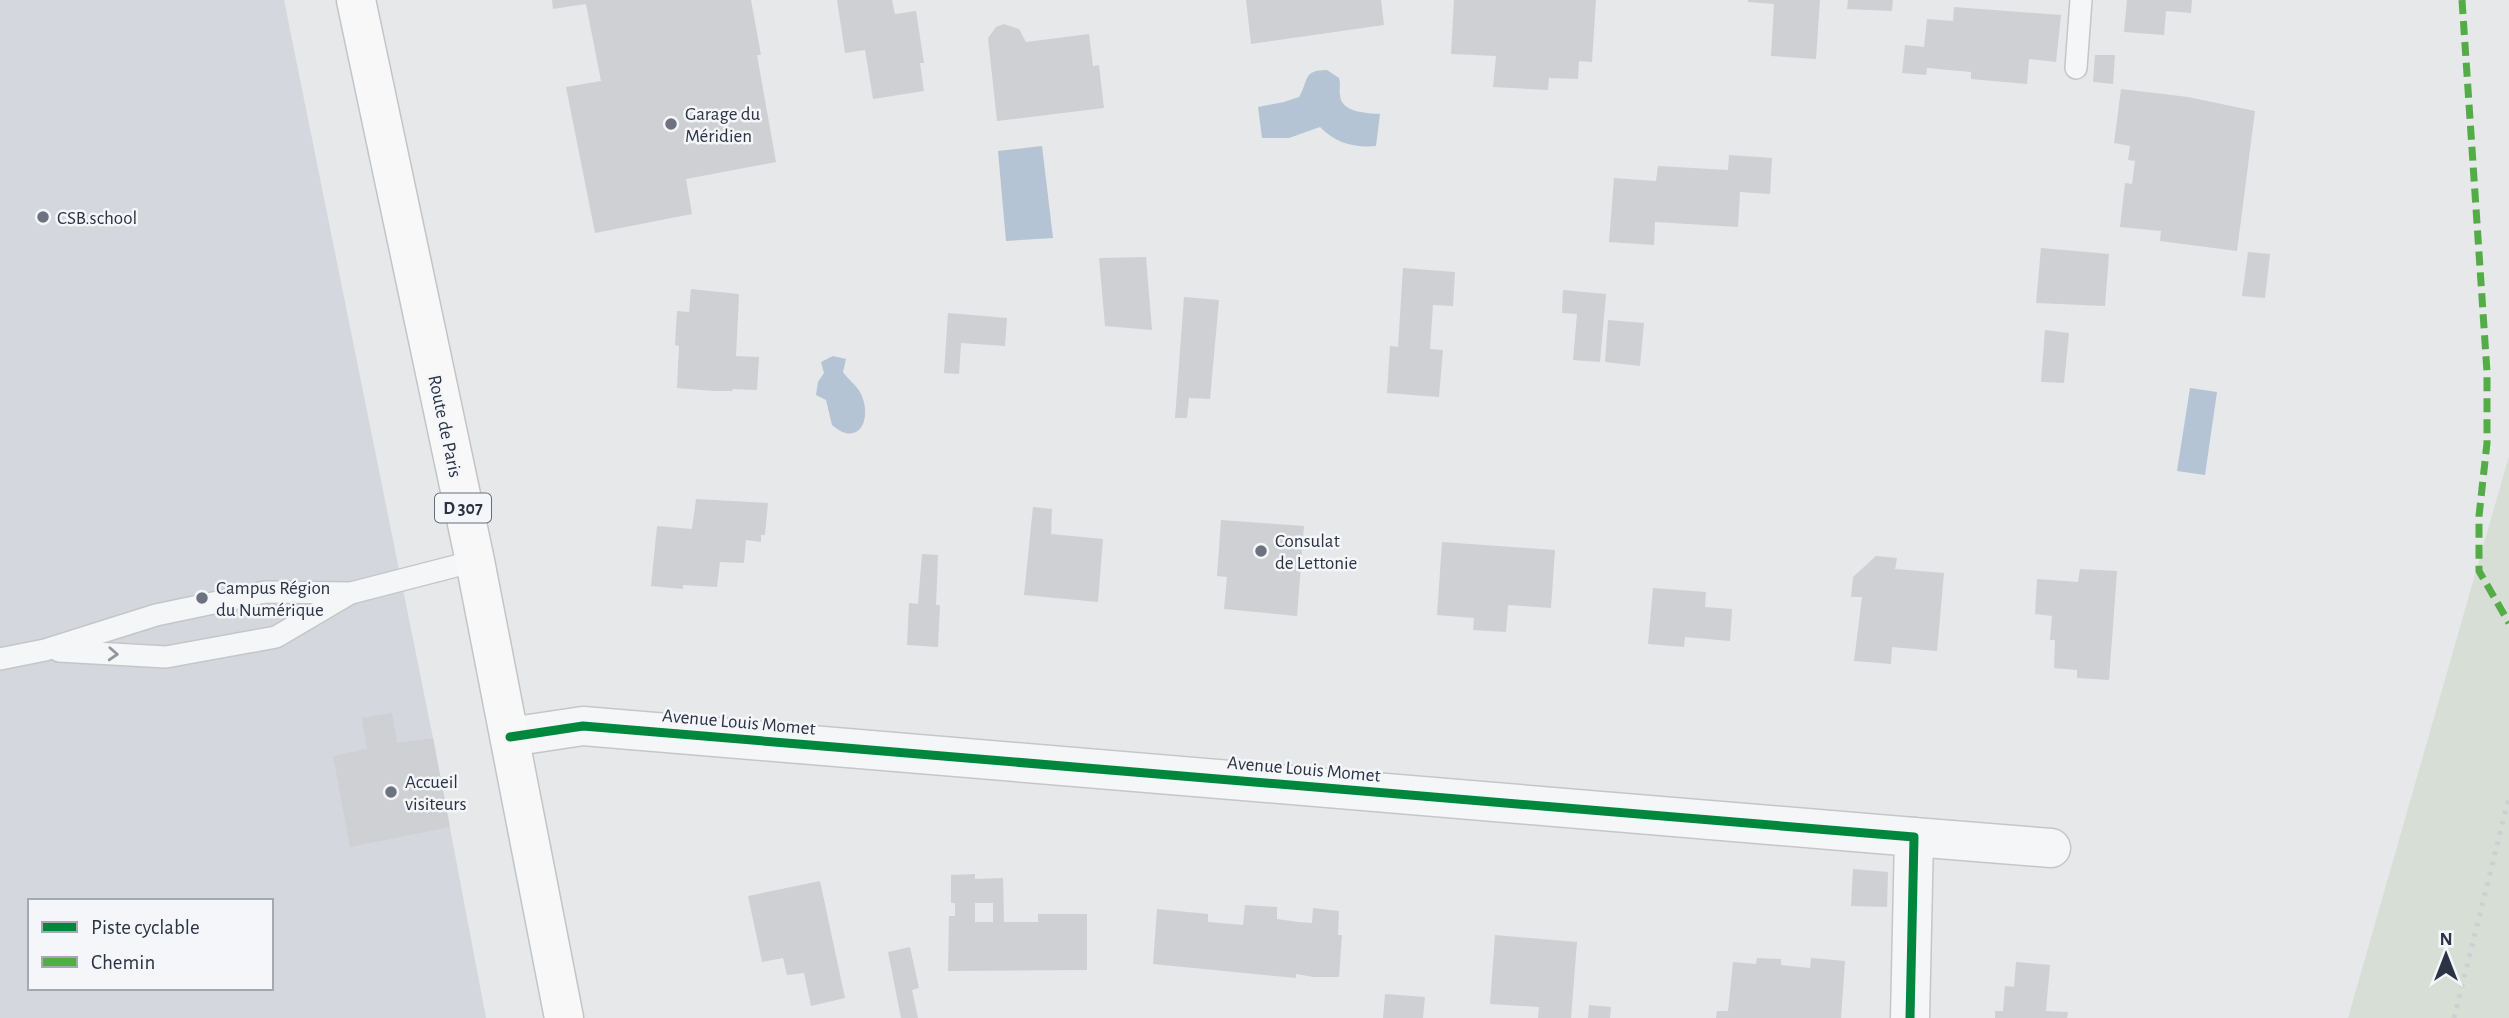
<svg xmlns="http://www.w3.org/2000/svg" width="2509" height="1018" font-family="'Alegreya Sans',sans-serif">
  <rect width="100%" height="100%" fill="#e6e8ea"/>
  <path fill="#d4d7dd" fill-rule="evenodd" d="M0,0H284L433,738L486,1018H0ZM30,901H271V988H30Z"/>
  <path fill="#d6ded6" d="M2509,456V1018H2348Z"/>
  <g fill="#b4c4d5">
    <path d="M1327,70L1339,78C1341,84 1339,89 1340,95C1341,113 1368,113 1380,114L1376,146C1355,148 1335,143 1320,127L1289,138H1262L1258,107L1284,102L1299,97C1309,81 1302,70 1327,70Z"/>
    <path d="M1042,146L1053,238L1006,241L998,151Z"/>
    <path d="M833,356L846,359L843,372C848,380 857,385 861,394C873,420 858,448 832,425L826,400L816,395L818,382L824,373L821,362Z"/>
    <path d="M2190,388L2217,392L2205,475L2177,471Z"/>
  </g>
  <g fill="#ced0d3" fill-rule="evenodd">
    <path d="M552,0H751L761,55H757L776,162L686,179L692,214L595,233L566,87L601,81L586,4L553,9Z"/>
    <path d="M837,0H892L895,14L916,11L924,63H920L924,91L873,99L865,50L845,53Z"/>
    <path d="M1246,0H1381L1384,25L1251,44Z"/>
    <path d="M1454,0H1596L1592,62L1579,61L1578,79L1549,78L1548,90L1493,87L1496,56L1451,54Z"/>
    <path d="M1748,0H1820L1816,59L1771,56L1774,4L1748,2Z"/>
    <path d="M1848,0H1893L1892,11L1847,9Z"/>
    <path d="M2127,0H2192L2191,13L2166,11L2164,35L2124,32Z"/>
    <path d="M1954,7L2061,15L2056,62L2029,59L2027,84L1971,79V72L1927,68L1926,75L1902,73L1905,45L1924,47L1927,19L1953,21Z"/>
    <path d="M1004,24L1019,29L1026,42L1089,34L1093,66L1099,65L1104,108L997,121L988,38L996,27Z"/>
    <path d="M2095,55H2115L2113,84L2093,82Z"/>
    <path d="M2121,89L2188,97L2255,111L2237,251L2160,241L2161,231L2120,227L2125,183L2132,184L2135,161L2128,160L2130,146L2114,143Z"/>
    <path d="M1729,155L1772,158L1770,194L1740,192L1738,227L1655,222L1654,245L1609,242L1614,178L1656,181L1658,166L1728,170Z"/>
    <path d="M2041,248L2109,254L2105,306L2036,303Z"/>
    <path d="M2248,252L2270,254L2265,298L2242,296Z"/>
    <path d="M1146,257L1152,330L1105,326L1099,258Z"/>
    <path d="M1403,268L1455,272L1453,306L1433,305L1430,349L1443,350L1439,397L1387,393L1390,346L1398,347Z"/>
    <path d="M691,289L739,294L736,356L759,357L757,390L733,389L732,391H714L677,388L679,346L675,345L677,311L689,312Z"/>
    <path d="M1563,290L1606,294L1600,362L1573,360L1577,314L1562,313Z"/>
    <path d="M1184,297L1219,300L1210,399L1189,398L1187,418H1175Z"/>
    <path d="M948,313L1007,318L1005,346L961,343L959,374L944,373Z"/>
    <path d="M1608,320L1644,323L1640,366L1605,362Z"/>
    <path d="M2045,330L2069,333L2064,383L2041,382Z"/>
    <path d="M696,499L768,503L765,535H761V542L746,540L744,563L720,562L717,587L683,585V589L651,586L657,526L692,529Z"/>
    <path d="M1033,507L1052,509L1051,534L1103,539L1098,602L1024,595Z"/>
    <path d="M1221,520L1304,526L1297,616L1224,609L1227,577L1217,576Z"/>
    <path d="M1442,542L1555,550L1551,608L1508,605L1506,632L1473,630L1474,618L1437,615Z"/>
    <path d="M922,554L938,555L936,605H940L938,647L907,645L909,603L918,604Z"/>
    <path d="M1876,556L1897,558L1895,569L1944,573L1937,651L1892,647L1891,664L1854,661L1862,597H1851L1853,577Z"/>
    <path d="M2080,569L2117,571L2109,680L2077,678V670L2054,668L2055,640H2050L2052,616L2035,614L2037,579L2078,582Z"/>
    <path d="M1653,588L1706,592L1705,607L1732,609L1730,641L1685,637L1684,647L1648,644Z"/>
    <path d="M392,713L397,743L433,738L450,827L350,847L333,756L367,749L362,718Z"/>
    <path d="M1853,869L1888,872L1887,907L1851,906Z"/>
    <path d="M975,874V879L1003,878L1004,922H1038V914H1087V970L948,971L949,916H955V903H951V875ZM975,903H993V922H975Z"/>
    <path d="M820,881L845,998L811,1006L804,973L787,975L783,958L762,962L748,896Z"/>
    <path d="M1245,905L1277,907V919L1298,922L1312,923L1313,908L1339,911L1338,935H1342L1339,977H1313L1296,974V978L1153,964L1157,909L1208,914V922L1243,925Z"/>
    <path d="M1495,935L1577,942L1571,1018H1538L1539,1007L1490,1004Z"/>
    <path d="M910,947L919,988L912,990L918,1018H901L888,952Z"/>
    <path d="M1757,958L1781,959V965L1810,968L1811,958L1845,961L1841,1018H1716L1717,1011H1728L1733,962L1756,964Z"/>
    <path d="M2016,962L2050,965L2046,1011L2068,1012L2067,1018H1995V1011H2003L2005,986L2014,987Z"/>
    <path d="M1385,994L1425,997L1423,1018H1383Z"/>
    <path d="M1589,1005L1611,1007L1610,1018H1588Z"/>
  </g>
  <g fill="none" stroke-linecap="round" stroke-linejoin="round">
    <defs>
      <g id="service">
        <path d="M2076,68L2081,0"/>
        <path d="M59,651L166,657L276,637L349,594"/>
        <path d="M0,659L45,650L156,615L265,592L351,593L475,561"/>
      </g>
      <g id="minor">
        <path d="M510,737L583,726L1914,837L1910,1018"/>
        <path d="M1914,837L2051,848"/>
      </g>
      <path id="primary" d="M356,0L475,561L564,1018"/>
    </defs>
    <use href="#service" stroke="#c4c6c8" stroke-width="24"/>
    <use href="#minor" stroke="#c4c6c8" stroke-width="41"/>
    <use href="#primary" stroke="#c2c5c8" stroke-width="41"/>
    <use href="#service" stroke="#f5f6f7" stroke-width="21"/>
    <use href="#minor" stroke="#f5f6f7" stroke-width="38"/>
    <use href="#primary" stroke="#f8f8f8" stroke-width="38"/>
    <path stroke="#cecfd2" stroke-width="5" stroke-dasharray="3.5 7" stroke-linecap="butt" d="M2454,1018L2509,797"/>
    <path stroke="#54ac47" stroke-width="7" stroke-dasharray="14 7" stroke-linecap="butt" d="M2462,0L2487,372V443L2479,516V571L2509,623"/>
    <defs>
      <path id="cycleway" d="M510,737L583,726L1914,837L1910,1018"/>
    </defs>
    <use href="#cycleway" stroke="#f4f6f9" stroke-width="13"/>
    <use href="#cycleway" stroke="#00873e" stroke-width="9"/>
  </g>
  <defs><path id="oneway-chevron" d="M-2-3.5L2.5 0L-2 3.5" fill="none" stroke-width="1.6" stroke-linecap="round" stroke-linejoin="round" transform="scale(1.75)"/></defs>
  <use stroke="#90959e" href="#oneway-chevron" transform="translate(113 654) rotate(3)"/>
  <g fill="#6c737f" stroke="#f4f6f9" stroke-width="2.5">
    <circle cx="671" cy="124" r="7"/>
    <circle cx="43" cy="217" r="7"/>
    <circle cx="1261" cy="551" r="7"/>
    <circle cx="202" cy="598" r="7"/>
    <circle cx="391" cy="792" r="7"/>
  </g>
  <g text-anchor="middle" stroke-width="5" stroke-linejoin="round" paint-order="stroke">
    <rect fill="#f4f6f9" stroke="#676e7b" stroke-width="2" x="435" y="493.5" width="56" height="29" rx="5"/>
    <g font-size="18" font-weight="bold" fill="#2b3445">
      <text x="463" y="514">D 307</text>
    </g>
    <g font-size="19" fill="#2b3445" stroke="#f4f6f9" text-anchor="start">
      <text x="685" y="120">Garage du<tspan x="685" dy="22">Méridien</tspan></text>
      <text x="57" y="224">CSB.school</text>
      <text x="1275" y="547">Consulat<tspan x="1275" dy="22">de Lettonie</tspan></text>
      <text x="216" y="594">Campus Région<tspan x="216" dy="22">du Numérique</tspan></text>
      <text x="405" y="788">Accueil<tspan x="405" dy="22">visiteurs</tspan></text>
    </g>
    <g font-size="19" fill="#2b3445" stroke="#f4f6f9">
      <text transform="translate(446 426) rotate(78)" y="7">Route de Paris</text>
      <text transform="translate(739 721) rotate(5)" y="7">Avenue Louis Momet</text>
      <text transform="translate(1304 768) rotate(5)" y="7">Avenue Louis Momet</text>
    </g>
  </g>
  <rect x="28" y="899" width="245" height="91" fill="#f4f6f9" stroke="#a4a8b1" stroke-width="2"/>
  <rect x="42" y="922" width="35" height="10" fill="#00873e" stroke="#a4a8b1" stroke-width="2"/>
  <text x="91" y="934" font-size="21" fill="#2b3445">Piste cyclable</text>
  <rect x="42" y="957" width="35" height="10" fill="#54ac47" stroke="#a4a8b1" stroke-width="2"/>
  <text x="91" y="969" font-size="21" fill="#2b3445">Chemin</text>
  <g transform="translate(2446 955)" stroke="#f4f6f9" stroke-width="5" paint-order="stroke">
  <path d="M0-5L12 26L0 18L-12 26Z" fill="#2b3445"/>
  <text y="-10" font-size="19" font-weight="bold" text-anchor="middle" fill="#2b3445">N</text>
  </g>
</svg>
